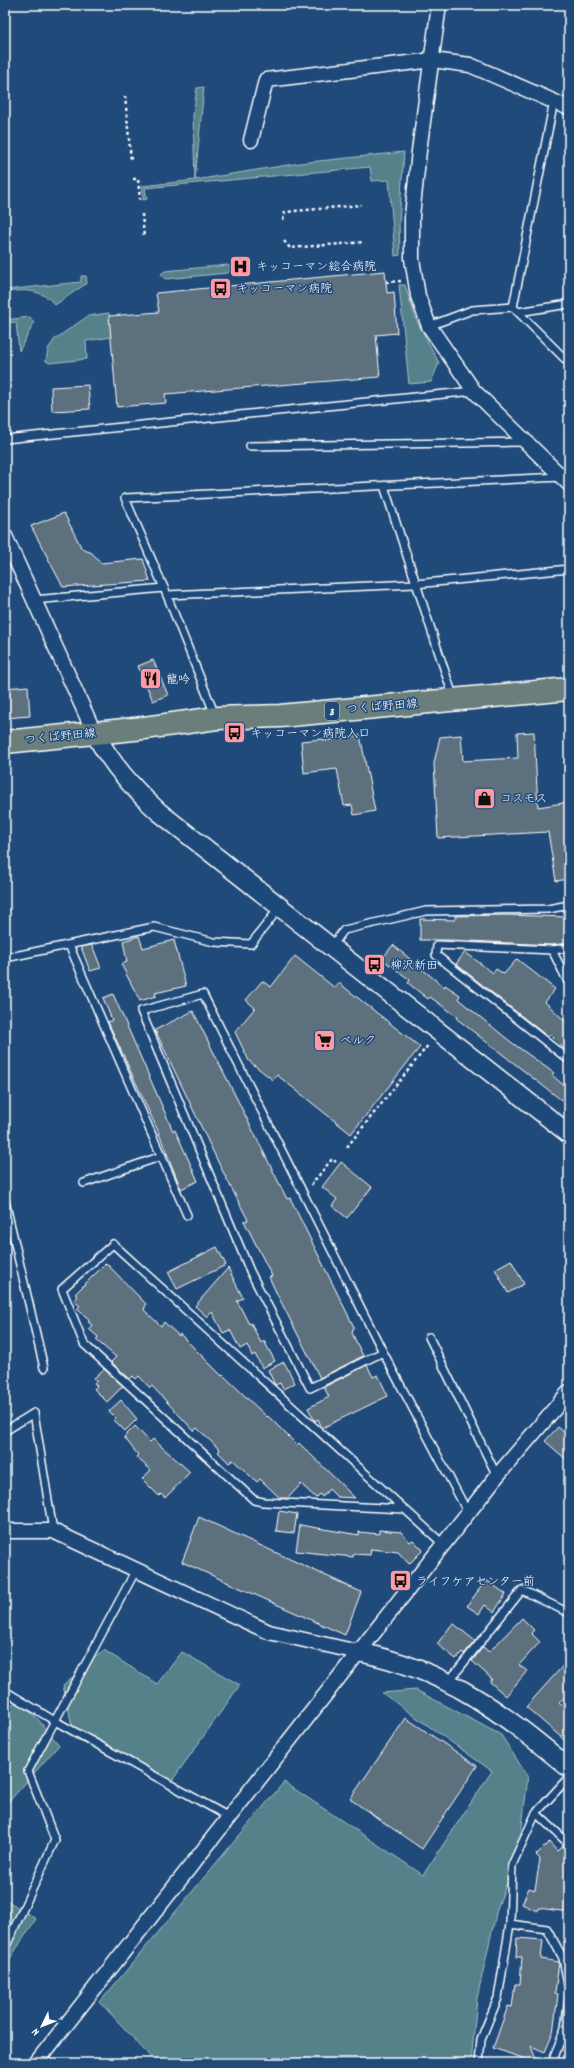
<svg xmlns="http://www.w3.org/2000/svg" width="574" height="2068" font-family="Dekko,'Klee One',sans-serif">
  <rect width="100%" height="100%" fill="#1f4a7a"/>
  <filter id="ink" filterUnits="userSpaceOnUse"><feTurbulence type="fractalNoise" baseFrequency=".025" numOctaves="2"/><feDisplacementMap in="SourceGraphic" scale="8" xChannelSelector="R" yChannelSelector="G"/><feConvolveMatrix kernelMatrix="1 2 1 2 8 2 1 2 1" color-interpolation-filters="sRGB"/></filter>
  <g filter="url(#ink)">
    <g fill="#54818a" stroke="#aac0c4">
      <path d="M204,87L195,180L300,163L404,152L399,223L400,255L395,256L389,180L372,181L370,167L145,188L147,199L143,200L142,186L195,180L193,115L197,88Z"/>
      <path d="M228,265L232,269L228,273L165,279L161,274L165,271Z"/>
      <path d="M81,276H86L87,283L55,305C41,288 25,290 5,292V290L81,282Z"/>
      <path d="M399,285H405L416,319L439,363L431,382L409,384Z"/>
      <path d="M109,313L111,337L86,341L87,359L50,363L46,361L48,349L55,339L88,316Z"/>
      <path d="M30,317L34,323L19,351L16,322L5,323V320Z"/>
      <path d="M104,1650L157,1684L182,1652L240,1685L171,1782L114,1750L75,1739L63,1685Z"/>
      <path d="M416,1690L501,1735L528,1777L519,1851L497,1909L477,1998L471,2063H156L100,2002L284,1782L423,1875L492,1771L382,1693Z"/>
      <path d="M16,1700L37,1718L59,1745L5,1806V1715Z"/>
      <path d="M5,1899L36,1919L5,1966Z"/>
    </g>
    <g fill="#5d6f7e" stroke="#fff">
      <path d="M385,271L387,293L394,292L397,333L376,335L380,377L165,394L166,403L117,407L109,316L159,312L156,293Z"/>
      <path d="M88,385L90,409L52,411L51,387Z"/>
      <path d="M64,513L82,549L92,553L101,563L143,559L150,581L63,587L31,526Z"/>
      <path d="M153,660L168,695L153,701L138,666Z"/>
      <path d="M28,686L30,716L5,718V688Z"/>
      <path d="M534,732L538,807L569,802V879L556,881L548,832L438,838L434,763L440,737L461,735L463,761L518,758L517,733Z"/>
      <path d="M360,735L375,811L354,815L352,805L344,806L337,769L304,773L301,741L324,739V741Z"/>
      <path d="M503,915L569,917V943L552,945L450,940H420V919L455,920V916Z"/>
      <path d="M139,936L143,948L174,940L186,986L155,993L156,996L140,1001L121,964L127,962L123,941Z"/>
      <path d="M92,945L101,968L90,971L81,947Z"/>
      <path d="M393,945L444,987L445,985L460,995L458,999L511,1042L554,1073L552,1075L569,1090V1106L457,1019L458,1017L430,997L428,999L408,983L410,980L382,959Z"/>
      <path d="M465,952L493,973L496,969L504,974L517,959L555,989L545,1002L569,1025V1054L550,1035L548,1037L456,964Z"/>
      <path d="M295,956L335,988L339,983L420,1047L351,1134L277,1075L273,1080L249,1061L235,1032L255,1008L246,1000L262,981L271,987Z"/>
      <path d="M113,994L173,1131L175,1130L198,1181L181,1189L158,1131L108,1022L112,1020L103,998Z"/>
      <path d="M193,1011L287,1199L290,1198L354,1327L352,1333L363,1356L320,1378L276,1292L269,1277L272,1276L244,1221L248,1220L220,1166L155,1030Z"/>
      <path d="M341,1162L372,1187L347,1218L332,1206L337,1199L322,1187Z"/>
      <path d="M217,1247L226,1265L177,1289L168,1272Z"/>
      <path d="M511,1260L524,1284L508,1293L495,1269Z"/>
      <path d="M106,1263L146,1304L144,1310L161,1326L164,1322L179,1336L180,1334L222,1376L223,1375L267,1417L268,1416L297,1445L299,1443L355,1498L337,1497L329,1489L322,1497L320,1494L316,1498L301,1484L288,1498H280L260,1479L257,1482L233,1460L229,1463L218,1452L220,1450L197,1428L194,1431L152,1386L150,1388L139,1376L136,1379L133,1376L130,1379L111,1362L116,1357L96,1340L98,1337L89,1329L92,1325L88,1322L90,1320L77,1309L80,1306L74,1301L78,1296L75,1294Z"/>
      <path d="M228,1268L243,1298L237,1301L249,1324L251,1323L261,1343L264,1341L275,1361L262,1368L255,1354L252,1356L247,1345L240,1349L230,1330L223,1333L212,1312L207,1317L195,1306Z"/>
      <path d="M284,1362L295,1383L283,1389L280,1383L275,1385L268,1370Z"/>
      <path d="M367,1365L373,1377L378,1375L388,1396L322,1428L318,1419L315,1421L308,1408L329,1397L324,1387Z"/>
      <path d="M104,1369L123,1386L107,1402L94,1389L97,1386L94,1383L97,1381L94,1378Z"/>
      <path d="M121,1400L137,1419L125,1431L114,1420L116,1418L109,1411Z"/>
      <path d="M135,1426L150,1442L153,1439L190,1472L165,1498L161,1494L159,1496L142,1479L151,1470L136,1457L138,1455L124,1437Z"/>
      <path d="M558,1427L569,1437V1462L545,1441Z"/>
      <path d="M279,1511L297,1514L294,1533L276,1531Z"/>
      <path d="M199,1517L361,1592L345,1635L182,1562Z"/>
      <path d="M300,1525L359,1535V1532L379,1534V1530L401,1532L410,1542L413,1540L423,1550L409,1564L398,1552L371,1549L370,1555L354,1554L353,1557L296,1551Z"/>
      <path d="M486,1580L506,1594L494,1612L485,1605L479,1614L467,1606Z"/>
      <path d="M522,1618L534,1630L531,1633L540,1642L519,1665L527,1671L506,1696L490,1682L492,1679L472,1661L483,1647L489,1652Z"/>
      <path d="M453,1623L475,1641L464,1654L462,1652L456,1659L437,1644Z"/>
      <path d="M569,1659V1692L559,1703L569,1712V1744L526,1707Z"/>
      <path d="M406,1718L477,1766L422,1849L350,1799Z"/>
      <path d="M549,1842L557,1851L563,1846L569,1849V1912L538,1908L537,1911L522,1904L529,1888L535,1890L540,1859L536,1855Z"/>
      <path d="M517,1938L543,1940L541,1959L559,1962L555,1993L558,1994L553,2033L545,2052L531,2046L537,2063L493,2048L508,2006L512,2007L515,1984H520L522,1957H516Z"/>
    </g>
    <g fill="none" stroke-linecap="round" stroke-linejoin="round">
      <defs>
        <g id="service">
          <path d="M554,101L513,307L569,363"/>
          <path d="M518,312L569,304"/>
          <path d="M429,326L472,310L513,307"/>
          <path d="M5,439L474,391"/>
          <path d="M250,446L526,442"/>
          <path d="M384,486L453,696"/>
          <path d="M167,595L415,584L569,569"/>
          <path d="M34,600L164,588"/>
          <path d="M215,715L164,588L125,498L561,477"/>
          <path d="M69,945L187,1215"/>
          <path d="M331,947L344,930L426,911L548,909L569,905"/>
          <path d="M569,948L552,950L437,945L436,955L569,1060"/>
          <path d="M552,950L569,984"/>
          <path d="M5,958L154,927L214,942L251,944L280,907"/>
          <path d="M84,1183L162,1156"/>
          <path d="M5,1201L44,1368"/>
          <path d="M429,1337L497,1476"/>
          <path d="M383,1352L310,1388L250,1271L141,1011L203,994L383,1352L468,1513"/>
          <path d="M5,1431L34,1413L53,1531"/>
          <path d="M404,1509L263,1502L254,1500L84,1344L62,1289L113,1244L443,1544"/>
          <path d="M449,1681L522,1590L569,1613"/>
          <path d="M5,1691L55,1721L229,1817"/>
          <path d="M536,1813L569,1844"/>
          <path d="M510,1924L547,1929L563,1958L569,1990"/>
          <path d="M5,1948L55,1840L28,1771L136,1570"/>
          <path d="M479,2063L481,2039L498,1998L510,1924L512,1865L536,1813L569,1777"/>
          <path d="M552,2063L565,2028L569,1998"/>
        </g>
        <g id="minor">
          <path d="M439,5L419,151L412,216V259L418,296L429,326L474,391L569,484"/>
          <path d="M251,140L266,80L433,60L470,65L569,108"/>
          <path d="M5,536L94,732"/>
          <path d="M5,1531H53L269,1632L358,1652"/>
          <path d="M36,2063L497,1476L569,1392"/>
        </g>
        <g id="tertiary">
          <path d="M94,732C111,764 132,788 159,812L569,1134"/>
          <path d="M358,1652C446,1669 502,1712 569,1768"/>
        </g>
        <path id="primary" d="M5,742L144,728L217,718L280,716L569,689"/>
      </defs>
      <use href="#service" stroke="#fff" stroke-width="10"/>
      <use href="#minor" stroke="#fff" stroke-width="17"/>
      <use href="#tertiary" stroke="#fff" stroke-width="21"/>
      <use href="#primary" stroke="#fff" stroke-width="25"/>
      <g stroke="#fff" stroke-width="2.5" stroke-dasharray="3 3" stroke-linecap="butt">
        <path d="M125,96L131,160"/>
        <path d="M133,179H138L140,200"/>
        <path d="M142,214L144,237"/>
        <path d="M283,220L285,212L361,205"/>
        <path d="M284,241L290,248L364,242"/>
        <path d="M386,282L402,281"/>
        <path d="M347,1147L429,1044"/>
        <path d="M311,1185L332,1159L336,1162"/>
      </g>
      <use href="#service" stroke="#1f4a7a" stroke-width="7"/>
      <use href="#minor" stroke="#1f4a7a" stroke-width="14"/>
      <use href="#tertiary" stroke="#1f4a7a" stroke-width="18"/>
      <use href="#primary" stroke="#6b7f7c" stroke-width="22"/>
    </g>
  </g>
  <defs>
    <symbol id="hospital-square" viewBox="-11 -11 22 22"><rect x="-9" y="-9" width="18" height="18" rx="4" fill="#ff9aa2" stroke="#1f4a7a"/><path d="M-5-5h3v3.5h4V-5h3V5h-3V1.5h-4V5h-3Z" fill="#111"/></symbol>
    <symbol id="bus-square" viewBox="-11 -11 22 22"><rect x="-9" y="-9" width="18" height="18" rx="4" fill="#ff9aa2" stroke="#1f4a7a"/><path d="M-5-6H5V4H4V6H2V4H-2V6H-4V4H-5ZM-3.5-4V0h7V-4ZM-3.5 1.2v1.5H-2V1.2ZM2 1.2v1.5H3.5V1.2Z" fill="#111"/></symbol>
    <symbol id="restaurant-square" viewBox="-11 -11 22 22"><rect x="-9" y="-9" width="18" height="18" rx="4" fill="#ff9aa2" stroke="#1f4a7a"/><path d="M-5-6h1v4h1v-4h1v4h1v-4h1v5L-1.5 .5V6h-2V.5L-5-1ZM5-6V6H3V1.5H1.5Q1.5-4 5-6Z" fill="#111"/></symbol>
    <symbol id="shop-square" viewBox="-11 -11 22 22"><rect x="-9" y="-9" width="18" height="18" rx="4" fill="#ff9aa2" stroke="#1f4a7a"/><path d="M-5-2.5h2.3a2.7 3.5 0 0 1 5.4 0H5L5.5 6h-11ZM-1.5-2.5h3a1.5 2.3 0 0 0-3 0Z" fill="#111"/></symbol>
    <symbol id="supermarket-square" viewBox="-11 -11 22 22"><rect x="-9" y="-9" width="18" height="18" rx="4" fill="#ff9aa2" stroke="#1f4a7a"/><path d="M-6-5.5h2.5l.6 2H6L4.5 2H-2.5L-4.4-4H-6ZM-1.5 3.2a1.3 1.3 0 1 0 .1 0ZM3 3.2a1.3 1.3 0 1 0 .1 0Z" fill="#111"/></symbol>
  </defs>
  <g fill-rule="evenodd">
    <use href="#hospital-square" x="228" y="254" width="25" height="25"/>
    <use href="#bus-square" x="208" y="276" width="25" height="25"/>
    <use href="#restaurant-square" x="138" y="666" width="25" height="25"/>
    <use href="#bus-square" x="222" y="720" width="25" height="25"/>
    <use href="#shop-square" x="472" y="786" width="25" height="25"/>
    <use href="#bus-square" x="362" y="952" width="25" height="25"/>
    <use href="#supermarket-square" x="312" y="1028" width="25" height="25"/>
    <use href="#bus-square" x="388" y="1568" width="25" height="25"/>
  </g>
  <g text-anchor="middle" stroke-width="3" stroke-linejoin="round" paint-order="stroke">
    <rect fill="#1f4a7a" stroke="#bcc9d7" stroke-width="1" x="325" y="702" width="14" height="18" rx="3"/>
    <g font-size="11" font-weight="bold" fill="#fff">
      <text x="332" y="715">3</text>
    </g>
    <g font-size="12" fill="#fff" stroke="#1f4a7a" text-anchor="start">
      <text x="256" y="270">キッコーマン総合病院</text>
      <text x="236" y="292">キッコーマン病院</text>
      <text x="166" y="683">龍吟</text>
      <text x="250" y="737">キッコーマン病院入口</text>
      <text x="500" y="802">コスモス</text>
      <text x="390" y="969">柳沢新田</text>
      <text x="340" y="1044">ベルク</text>
      <text x="416" y="1585">ライフケアセンター前</text>
    </g>
    <g font-size="12" fill="#fff" stroke="#1f4a7a">
      <text transform="translate(382 706) rotate(-5)" y="4">つくば野田線</text>
      <text transform="translate(60 736) rotate(-6)" y="4">つくば野田線</text>
    </g>
  </g>
  <rect width="574" height="2068" fill="none" stroke="#1f4a7a" stroke-width="20"/>
  <rect x="10" y="10" width="554" height="2048" fill="none" stroke="#fff" stroke-width="1.5" filter="url(#ink)"/>
  <g transform="translate(42 2026) rotate(227)" stroke="#1f4a7a" stroke-width="3" paint-order="stroke">
  <path d="M0-3L7 15L0 10L-7 15Z" fill="#ffffff"/>
  <text y="-6" font-size="11" font-weight="bold" text-anchor="middle" fill="#ffffff">N</text>
  </g>
</svg>
